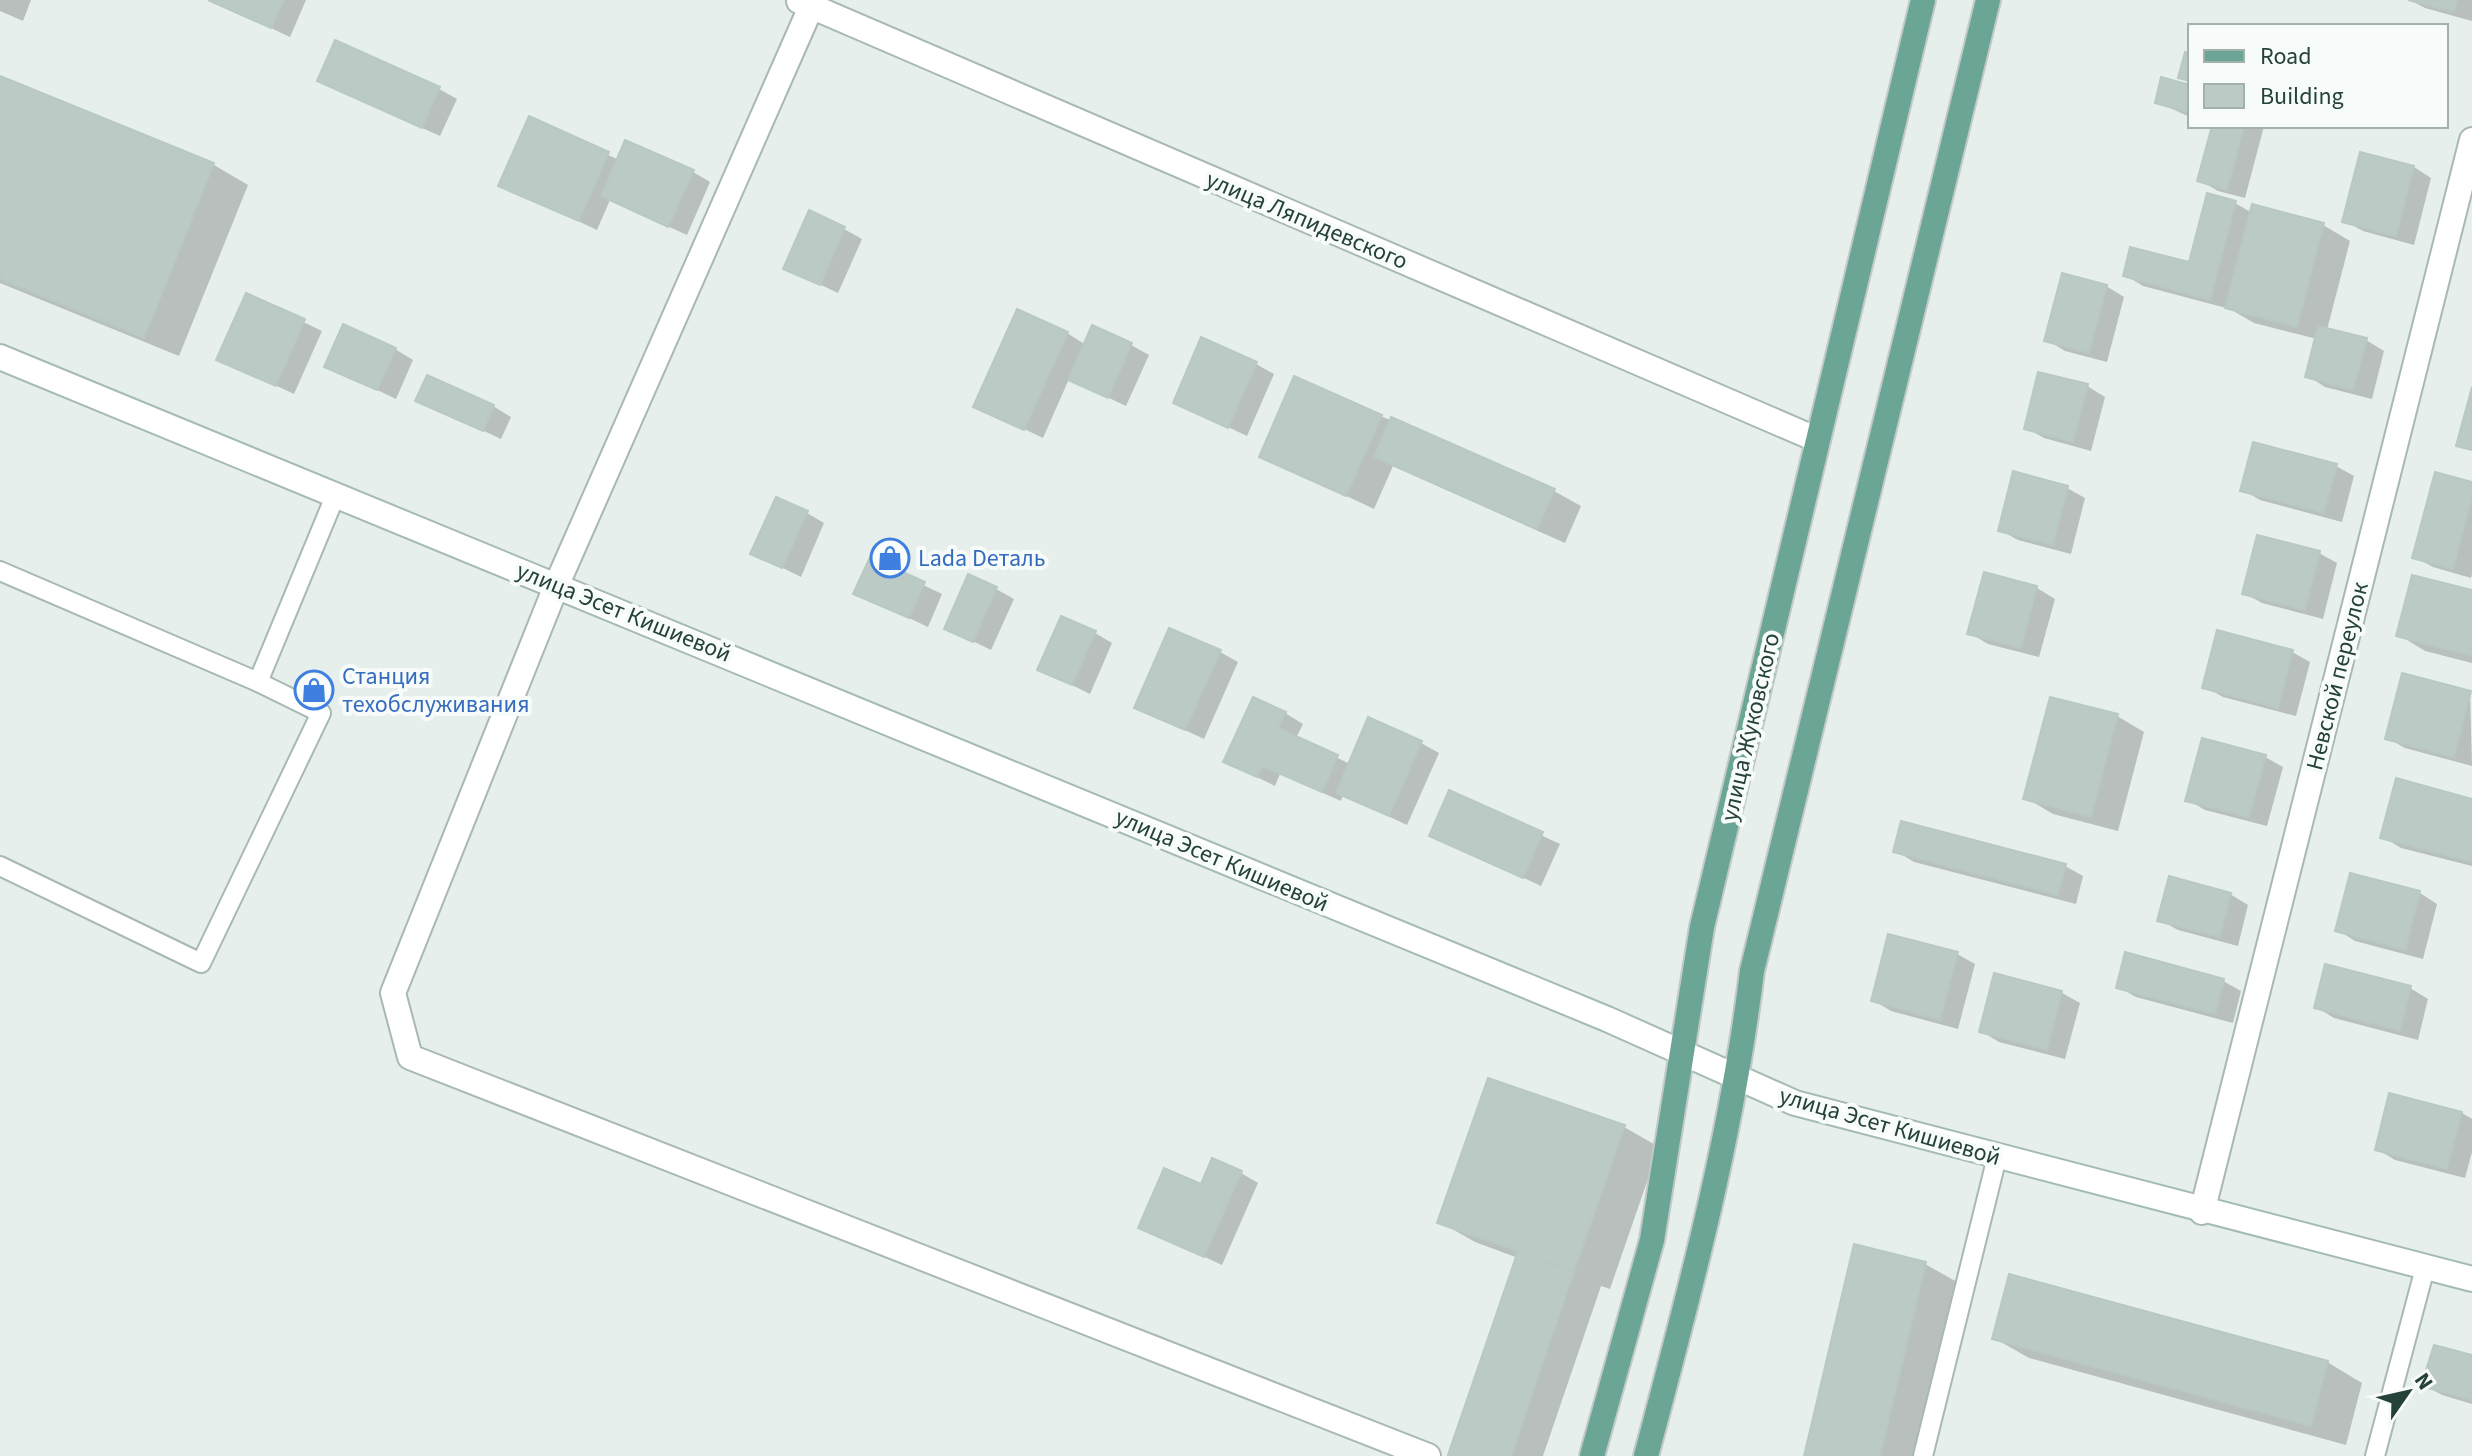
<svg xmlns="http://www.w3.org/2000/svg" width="2472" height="1456" font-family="'Source Sans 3',sans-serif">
  <rect width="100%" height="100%" fill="#e6efeb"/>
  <g fill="#0003">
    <path d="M0,0H31L23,21L0,11Z"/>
    <path d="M212,0H306L290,37Z"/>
    <path d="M2410,0H2472V21L2425,8Z"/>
    <path d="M0,78L214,165L248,185L179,356L0,283Z"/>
    <path d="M2190,87V117L2157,102Z"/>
    <path d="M439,89L457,99L440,136L338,90Z"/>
    <path d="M530,119L619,160L693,172L710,182L687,235L610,200L597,230L501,185Z"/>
    <path d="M2214,126H2264L2245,198L2218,191L2200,180Z"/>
    <path d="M2414,167L2431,178L2414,245L2363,231L2345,221Z"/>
    <path d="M2235,203L2252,213L2323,225L2350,241L2327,330L2366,340L2384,351L2372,399L2325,387L2308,376L2317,339L2254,323L2230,309L2143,286L2125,275L2191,265Z"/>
    <path d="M844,229L862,239L838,293L785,268Z"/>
    <path d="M2106,286L2124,297L2107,362L2065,351L2047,340Z"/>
    <path d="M247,295L322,331L294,394L219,359Z"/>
    <path d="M1067,333L1086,345H1131L1149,355L1126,406L1069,379L1043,438L976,406Z"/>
    <path d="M395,349L413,360L396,399L327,366Z"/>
    <path d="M1256,364L1274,374L1247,436L1175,402Z"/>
    <path d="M1295,379L1554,491L1581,506L1565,543L1393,466L1374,509L1262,456Z"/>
    <path d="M2087,386L2105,397L2091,451L2044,438L2026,428Z"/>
    <path d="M418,400L493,406L511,417L501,439Z"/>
    <path d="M2336,466L2354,476L2342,522L2260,500L2243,490Z"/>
    <path d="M2472,484V574L2471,578L2433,567L2415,557Z"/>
    <path d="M2067,488L2085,498L2071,554L2018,540L2000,530Z"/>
    <path d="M807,513L824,523L801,577L753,553Z"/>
    <path d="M2319,553L2337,563L2323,619L2262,603L2244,593Z"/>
    <path d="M871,560L942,594L928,627L856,593Z"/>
    <path d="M1985,575L2037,588L2055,599L2039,657L1988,644L1970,633Z"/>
    <path d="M996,589L1014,599L991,650L946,628Z"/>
    <path d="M2472,592V663L2425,651L2399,635Z"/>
    <path d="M1095,633L1112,643L1090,694L1040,669Z"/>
    <path d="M1220,652L1238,662L1204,739L1136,707Z"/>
    <path d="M2292,652L2310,662L2296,716L2223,697L2205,687Z"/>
    <path d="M2470,693L2472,766L2405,748L2387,738Z"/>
    <path d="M1285,713L1303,724L1296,738L1350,764L1421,743L1439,753L1407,825L1343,795L1341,801L1280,774L1275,786L1226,762Z"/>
    <path d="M2117,716L2144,732L2118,831L2053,814L2026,798Z"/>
    <path d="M2265,757L2283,767L2267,826L2205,810L2188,800Z"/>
    <path d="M1450,793L1560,844L1541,886L1432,835Z"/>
    <path d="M2472,801V866L2401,848L2383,837Z"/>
    <path d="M1896,851L2065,866L2083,876L2076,904L1914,862Z"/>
    <path d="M2352,875L2420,893L2437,904L2423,959L2355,941L2338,930Z"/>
    <path d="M2230,894L2248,905L2238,946L2178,930L2160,920Z"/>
    <path d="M1957,954L1975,964L1958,1029L1891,1011L1873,1000Z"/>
    <path d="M2327,966L2410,988L2428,999L2418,1040L2334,1018L2316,1007Z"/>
    <path d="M1996,976L2062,993L2080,1003L2065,1059L1999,1042L1981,1031Z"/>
    <path d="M2223,981L2241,991L2233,1023L2136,997L2118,987Z"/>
    <path d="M2462,1113L2472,1119V1152L2465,1178L2395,1160L2377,1149Z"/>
    <path d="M1624,1127L1659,1147L1610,1289L1601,1286L1543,1456H1454L1518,1258L1475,1242L1440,1222Z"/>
    <path d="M1241,1173L1258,1183L1222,1265L1141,1227L1202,1187Z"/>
    <path d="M1925,1264L1973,1291L1934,1456H1806Z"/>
    <path d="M1994,1338L2327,1362L2362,1383L2346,1445L2029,1358Z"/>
    <path d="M2472,1357V1404L2442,1395L2424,1385Z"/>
  </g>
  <g fill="#bbcac4" stroke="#b8c9c2" stroke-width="2">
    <path d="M208,0H284L271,28Z"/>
    <path d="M2408,0H2457L2454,12Z"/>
    <path d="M335,40L440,87L422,128L317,81Z"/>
    <path d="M2185,52L2190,53V81L2178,78Z"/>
    <path d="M0,76L214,163L144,338L0,279Z"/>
    <path d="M2161,77L2190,85V113L2155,103Z"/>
    <path d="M529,116L609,152L579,221L498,186Z"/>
    <path d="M2212,126H2244L2227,190L2197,181Z"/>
    <path d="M625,140L694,170L668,227L601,196Z"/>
    <path d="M2360,152L2414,166L2396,236L2342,222Z"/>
    <path d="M2207,193L2236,201L2210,300L2123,276L2130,247L2189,262Z"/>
    <path d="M2252,204L2324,223L2297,327L2225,308Z"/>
    <path d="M809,210L845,227L820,285L783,269Z"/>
    <path d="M2062,273L2107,285L2089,353L2044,341Z"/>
    <path d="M246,293L305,319L276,386L216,360Z"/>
    <path d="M1017,309L1068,332L1024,430L973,407Z"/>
    <path d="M343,324L396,348L377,390L324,367Z"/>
    <path d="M1092,325L1132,343L1108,398L1068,380Z"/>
    <path d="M2318,326L2367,338L2353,390L2305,377Z"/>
    <path d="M1201,337L1257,362L1228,428L1173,403Z"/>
    <path d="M2038,372L2088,384L2073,442L2024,429Z"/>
    <path d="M427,375L494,405L483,431L415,401Z"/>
    <path d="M1294,376L1382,415L1346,496L1259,457Z"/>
    <path d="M2472,387V450L2456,446Z"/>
    <path d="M1391,417L1555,489L1537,529L1374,457Z"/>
    <path d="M2253,442L2337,464L2324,513L2240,491Z"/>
    <path d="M2013,471L2068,486L2053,545L1998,531Z"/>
    <path d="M2435,472L2472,482V496L2453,569L2412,558Z"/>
    <path d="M776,497L808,511L782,568L750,554Z"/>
    <path d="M2257,535L2320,551L2305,610L2242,594Z"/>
    <path d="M870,557L925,582L909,618L853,594Z"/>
    <path d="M1984,572L2037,586L2021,648L1967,634Z"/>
    <path d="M968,574L997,587L973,642L944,629Z"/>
    <path d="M2412,575L2472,590V656L2396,636Z"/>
    <path d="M1061,616L1096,631L1072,685L1037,670Z"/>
    <path d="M1169,628L1221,650L1185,730L1134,708Z"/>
    <path d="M2217,630L2293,650L2278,708L2202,688Z"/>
    <path d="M2402,673L2471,691L2454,757L2385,739Z"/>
    <path d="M1253,697L1286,712L1278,728L1338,755L1322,792L1262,766L1257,777L1223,762Z"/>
    <path d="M2050,697L2118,714L2091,817L2023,799Z"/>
    <path d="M1368,717L1422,741L1389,816L1336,793Z"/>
    <path d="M2202,738L2266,755L2249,817L2185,801Z"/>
    <path d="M2396,778L2472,799V862L2380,838Z"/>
    <path d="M1449,790L1543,832L1523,878L1429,836Z"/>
    <path d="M1901,821L2066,864L2058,895L1893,852Z"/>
    <path d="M2350,873L2420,891L2405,950L2335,931Z"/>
    <path d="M2169,876L2231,893L2220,937L2157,921Z"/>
    <path d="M1888,934L1958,952L1940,1020L1871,1001Z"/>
    <path d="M2125,952L2224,979L2215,1014L2116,988Z"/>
    <path d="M2325,964L2411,986L2400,1031L2314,1008Z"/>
    <path d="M1994,973L2062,991L2047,1050L1979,1032Z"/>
    <path d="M1488,1078L1625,1125L1574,1271L1437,1223Z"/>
    <path d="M2389,1093L2462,1112L2447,1169L2375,1150Z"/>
    <path d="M1212,1158L1242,1171L1204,1257L1138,1228L1164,1168L1201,1184Z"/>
    <path d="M1854,1244L1926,1262L1880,1456H1804Z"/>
    <path d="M1518,1251L1574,1271L1511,1456H1452L1448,1455Z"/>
    <path d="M2009,1274L2328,1361L2311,1426L1992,1339Z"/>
    <path d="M2434,1345L2472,1355V1400L2421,1386Z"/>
  </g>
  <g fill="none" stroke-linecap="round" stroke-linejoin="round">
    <defs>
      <g id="lane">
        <path d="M0,571L258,682L336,494"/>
        <path d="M0,866L201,963L321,713L258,682"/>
        <path d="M1923,1456L1997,1157"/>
        <path d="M2375,1456L2425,1268"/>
      </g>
      <g id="street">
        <path d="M799,1L1818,440"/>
        <path d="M811,7L557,584L393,993L410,1057L1428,1456"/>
        <path d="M2202,1212L2472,140"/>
      </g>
      <path id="secondary" d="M0,357L1607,1019L1795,1103L2472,1279"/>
      <g id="primary">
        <path d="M1592,1456L1652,1240L1702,927L1923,0"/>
        <path d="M1646,1456C1689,1295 1732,1136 1752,971L1988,0"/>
      </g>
    </defs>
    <use href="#lane" stroke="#a8b8b2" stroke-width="22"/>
    <use href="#street" stroke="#a8b8b2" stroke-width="28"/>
    <use href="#secondary" stroke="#a4bbb3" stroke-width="28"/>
    <use href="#primary" stroke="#c2cac8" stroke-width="28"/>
    <use href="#lane" stroke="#fff" stroke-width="18"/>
    <use href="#street" stroke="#fff" stroke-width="24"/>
    <use href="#secondary" stroke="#fff" stroke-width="24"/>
    <use href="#primary" stroke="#6aa596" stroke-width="24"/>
  </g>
  <defs>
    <symbol id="shop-ring" viewBox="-11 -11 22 22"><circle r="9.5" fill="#f7fbf9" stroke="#3f7fe0" stroke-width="1.5"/><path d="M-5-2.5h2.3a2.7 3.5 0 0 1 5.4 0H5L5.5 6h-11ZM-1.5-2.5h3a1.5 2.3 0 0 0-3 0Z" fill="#3f7fe0"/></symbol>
  </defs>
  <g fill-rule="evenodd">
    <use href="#shop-ring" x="868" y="536" width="44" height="44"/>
    <use href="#shop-ring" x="292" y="668" width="44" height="44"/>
  </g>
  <g text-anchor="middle" stroke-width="8" stroke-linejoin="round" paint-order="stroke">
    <g font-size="24" fill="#24423a" stroke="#f7fbf9">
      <text transform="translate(1307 220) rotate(23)" y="8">улица Ляпидевского</text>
      <text transform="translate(624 612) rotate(22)" y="8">улица Эсет Кишиевой</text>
      <text transform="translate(2337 676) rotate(-76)" y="8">Невской переулок</text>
      <text transform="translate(1750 727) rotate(-77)" y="8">улица Жуковского</text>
      <text transform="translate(1222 860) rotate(23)" y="8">улица Эсет Кишиевой</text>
      <text transform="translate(1890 1126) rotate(16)" y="8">улица Эсет Кишиевой</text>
    </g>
    <g font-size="24" fill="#366cbe" stroke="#f7fbf9" text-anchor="start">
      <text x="918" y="566">Lada Dеталь</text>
      <text x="342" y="684">Станция<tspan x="342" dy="28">техобслуживания</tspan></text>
    </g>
  </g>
  <rect x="2188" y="24" width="260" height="104" fill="#f7fbf9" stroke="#a3b1ad" stroke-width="2"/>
  <rect x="2204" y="50" width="40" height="12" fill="#6aa596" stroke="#a3b1ad" stroke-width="2"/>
  <text x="2260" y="64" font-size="24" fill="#24423a">Road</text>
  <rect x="2204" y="84" width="40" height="24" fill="#bbcac4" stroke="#a3b1ad" stroke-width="2"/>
  <text x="2260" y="104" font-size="24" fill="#24423a">Building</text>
  <g transform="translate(2408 1392) rotate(56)" stroke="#f7fbf9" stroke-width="6" paint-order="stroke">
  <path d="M0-6L14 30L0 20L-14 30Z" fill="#24423a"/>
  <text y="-12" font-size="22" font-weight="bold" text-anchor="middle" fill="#24423a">N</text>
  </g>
</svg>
